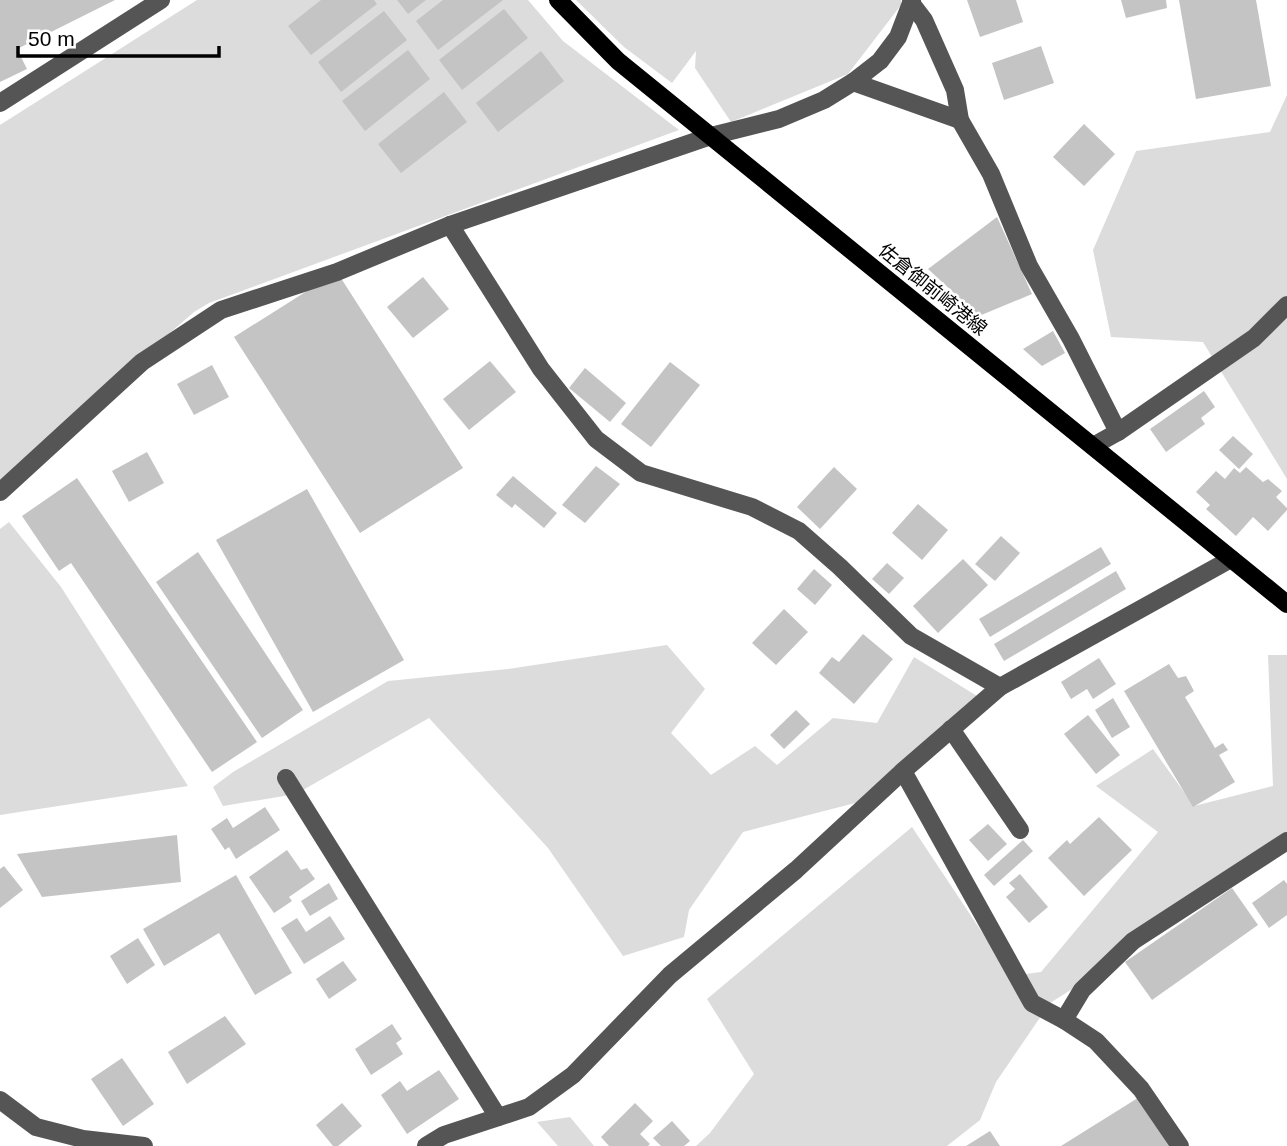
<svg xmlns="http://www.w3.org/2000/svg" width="1287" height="1146" font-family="Arial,'Noto Sans JP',sans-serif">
  <rect width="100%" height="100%" fill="#fff"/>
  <g fill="#dcdcdc">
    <path d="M197,0H528L563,41L679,130L209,303L194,312L0,480V125Z"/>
    <path d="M576,0H901V5L848,74L731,122L695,68L696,51L672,83L624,47Z"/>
    <path d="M1287,95V479L1203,342L1111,337L1093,250L1136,151L1270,132Z"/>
    <path d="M9,522L61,587L188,786L0,815V529Z"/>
    <path d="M667,645L705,689L671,733L711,775L755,746L777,765L833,718L877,723L914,657L977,696L863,801L743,832L689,910L684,937L623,956L548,848L429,718L296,794L223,806L213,787L233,772L388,681L508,669Z"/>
    <path d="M1268,655H1287V850L1179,922L1050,1003L996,1082L980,1120L947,1146H696L710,1133L754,1074L707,999L912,827L1011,976L1041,972L1158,832L1096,786L1153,749L1194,806L1273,786Z"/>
    <path d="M570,1117L594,1146H558L537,1122Z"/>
  </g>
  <g fill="#c4c4c4">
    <path d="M0,0H115L17,49L27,69L0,82Z"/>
    <path d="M321,0H374L377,4L311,55L288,26Z"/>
    <path d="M397,0H426L408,14Z"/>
    <path d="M443,0H503L438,50L416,21Z"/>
    <path d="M967,0H1016L1023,22L980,37Z"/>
    <path d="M1121,0H1166L1167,8L1126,18Z"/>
    <path d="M1179,0H1256L1271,86L1196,99Z"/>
    <path d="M504,9L528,38L462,90L439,60Z"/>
    <path d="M384,11L407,40L341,92L318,62Z"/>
    <path d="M1041,46L1054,83L1004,100L992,63Z"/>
    <path d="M408,50L430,79L365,131L342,101Z"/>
    <path d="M541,51L564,81L498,132L476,103Z"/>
    <path d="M444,92L467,122L401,173L378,144Z"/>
    <path d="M1084,124L1115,154L1084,186L1053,157Z"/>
    <path d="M997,217L1032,294L979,316L928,269Z"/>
    <path d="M337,272L463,468L360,533L234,337Z"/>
    <path d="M423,277L449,309L413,338L387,307Z"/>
    <path d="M1053,331L1065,353L1042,366L1023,349Z"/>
    <path d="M490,361L516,392L469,430L443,399Z"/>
    <path d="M670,362L700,385L651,447L621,424Z"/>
    <path d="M212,365L229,397L194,415L177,384Z"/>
    <path d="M585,368L626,403L610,422L569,388Z"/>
    <path d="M1204,391L1215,407L1201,418L1205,424L1166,452L1150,429Z"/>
    <path d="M1233,436L1253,454L1239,469L1219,450Z"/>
    <path d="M147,452L164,483L129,502L112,471Z"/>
    <path d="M596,466L620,484L585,523L562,505Z"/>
    <path d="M834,467L857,489L820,529L797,507Z"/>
    <path d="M1246,467L1263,482L1268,479L1282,491L1276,497L1287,508V510L1268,531L1253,517L1236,536L1206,509L1210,505L1196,492L1216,471L1225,479L1234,468L1240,473Z"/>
    <path d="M513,476L557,513L544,528L515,504L512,508L496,495Z"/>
    <path d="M77,478L257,742L212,772L71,563L59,571L22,516Z"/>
    <path d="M307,489L404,660L313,712L216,540Z"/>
    <path d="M918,504L948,530L922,560L892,533Z"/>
    <path d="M1001,536L1020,553L995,581L975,564Z"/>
    <path d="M1101,547L1111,564L990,637L979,619Z"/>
    <path d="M198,552L303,710L262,738L156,582Z"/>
    <path d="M963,559L988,585L938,633L913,606Z"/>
    <path d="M887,563L904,578L889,594L872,579Z"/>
    <path d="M814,569L832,585L815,605L797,589Z"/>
    <path d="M1116,571L1126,589L1004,661L994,644Z"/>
    <path d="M784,609L808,632L776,665L752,643Z"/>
    <path d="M863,634L893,659L854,704L819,673L832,657L839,662Z"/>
    <path d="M1099,658L1116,684L1093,699L1087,689L1071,699L1061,682Z"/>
    <path d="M1169,664L1178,678L1186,676L1194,691L1185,697L1215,748L1223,743L1228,750L1219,755L1235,782L1193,807L1124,691Z"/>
    <path d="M1113,698L1130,727L1112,738L1095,710Z"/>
    <path d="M796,710L810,724L784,749L770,735Z"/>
    <path d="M1088,715L1120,755L1096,774L1064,734Z"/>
    <path d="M265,807L280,830L236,859L229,847L225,850L211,829L227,818L233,828Z"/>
    <path d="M1099,817L1132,850L1084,896L1048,858L1067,840L1070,844Z"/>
    <path d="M988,824L1007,844L988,861L969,840Z"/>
    <path d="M177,835L181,882L42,897L17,854Z"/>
    <path d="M1023,840L1033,851L994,886L984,875Z"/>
    <path d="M287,850L301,870L307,868L315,879L289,897L292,901L274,913L249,877Z"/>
    <path d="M4,866L23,890L0,908V869Z"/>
    <path d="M1020,874L1048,907L1029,923L1006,897L1015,889L1009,883Z"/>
    <path d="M236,875L292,973L255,995L219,933L164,966L143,929Z"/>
    <path d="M1284,880L1287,884V915L1269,928L1252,903Z"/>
    <path d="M329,883L338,899L310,916L301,901Z"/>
    <path d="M1232,888L1258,925L1152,1000L1125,962Z"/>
    <path d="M330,916L345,939L304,964L281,928L297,918L306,932Z"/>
    <path d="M138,938L155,965L127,984L110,956Z"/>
    <path d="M343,961L357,980L329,999L316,979Z"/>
    <path d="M225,1016L246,1044L187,1084L168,1052Z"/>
    <path d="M392,1024L402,1039L396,1043L403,1054L371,1075L355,1049Z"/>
    <path d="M122,1058L154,1104L123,1126L91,1079Z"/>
    <path d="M439,1070L459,1099L407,1134L381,1095L400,1081L407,1091Z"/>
    <path d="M1141,1096L1173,1146H1061Z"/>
    <path d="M342,1103L362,1126L338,1146H333L316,1125Z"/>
    <path d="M635,1103L653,1121L640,1134L650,1144L648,1146H609L601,1137Z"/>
    <path d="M672,1121L690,1141L684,1146H661L653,1138Z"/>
    <path d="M990,1131L1000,1146H966Z"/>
  </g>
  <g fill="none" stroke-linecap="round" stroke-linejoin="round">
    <g stroke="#555" stroke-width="18">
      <path d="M912,0L911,3L924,20L955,90L960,120L991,174L1029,266L1071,339L1118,432"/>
      <path d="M853,82L880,61L898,37L911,3"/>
      <path d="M0,103L161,0"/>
      <path d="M450,225L541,369L596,439L641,473L752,507L799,531L840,567L911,636L1000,687"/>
      <path d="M1093,446L1118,432L1254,338L1287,305"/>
      <path d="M0,492L142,362L221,310L337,272L450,225L711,136L779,119L824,100L853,82L960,120"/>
      <path d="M951,729L1020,830"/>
      <path d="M903,771L1032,1003L1064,1020"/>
      <path d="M286,778L498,1117"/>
      <path d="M0,1100L36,1127L83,1139L144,1146"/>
      <path d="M426,1146L444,1135L529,1107L573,1075L670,975L796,870L903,771L1000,687L1231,559"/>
      <path d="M1180,1146L1141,1089L1096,1041L1064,1020L1082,990L1133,941L1287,841"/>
    </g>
    <path stroke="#000" stroke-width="18" d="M558,0L618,61L1287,604"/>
  </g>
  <g text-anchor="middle" stroke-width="5" stroke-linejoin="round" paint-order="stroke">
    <g font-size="19" fill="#000" stroke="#fff">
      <text transform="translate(933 289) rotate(39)" y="7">佐倉御前崎港線</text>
    </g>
  </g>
  <path d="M18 46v10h201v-10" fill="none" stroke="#000000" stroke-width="3.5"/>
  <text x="28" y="46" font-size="21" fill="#000000" stroke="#ffffff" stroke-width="5" paint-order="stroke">50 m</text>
</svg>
